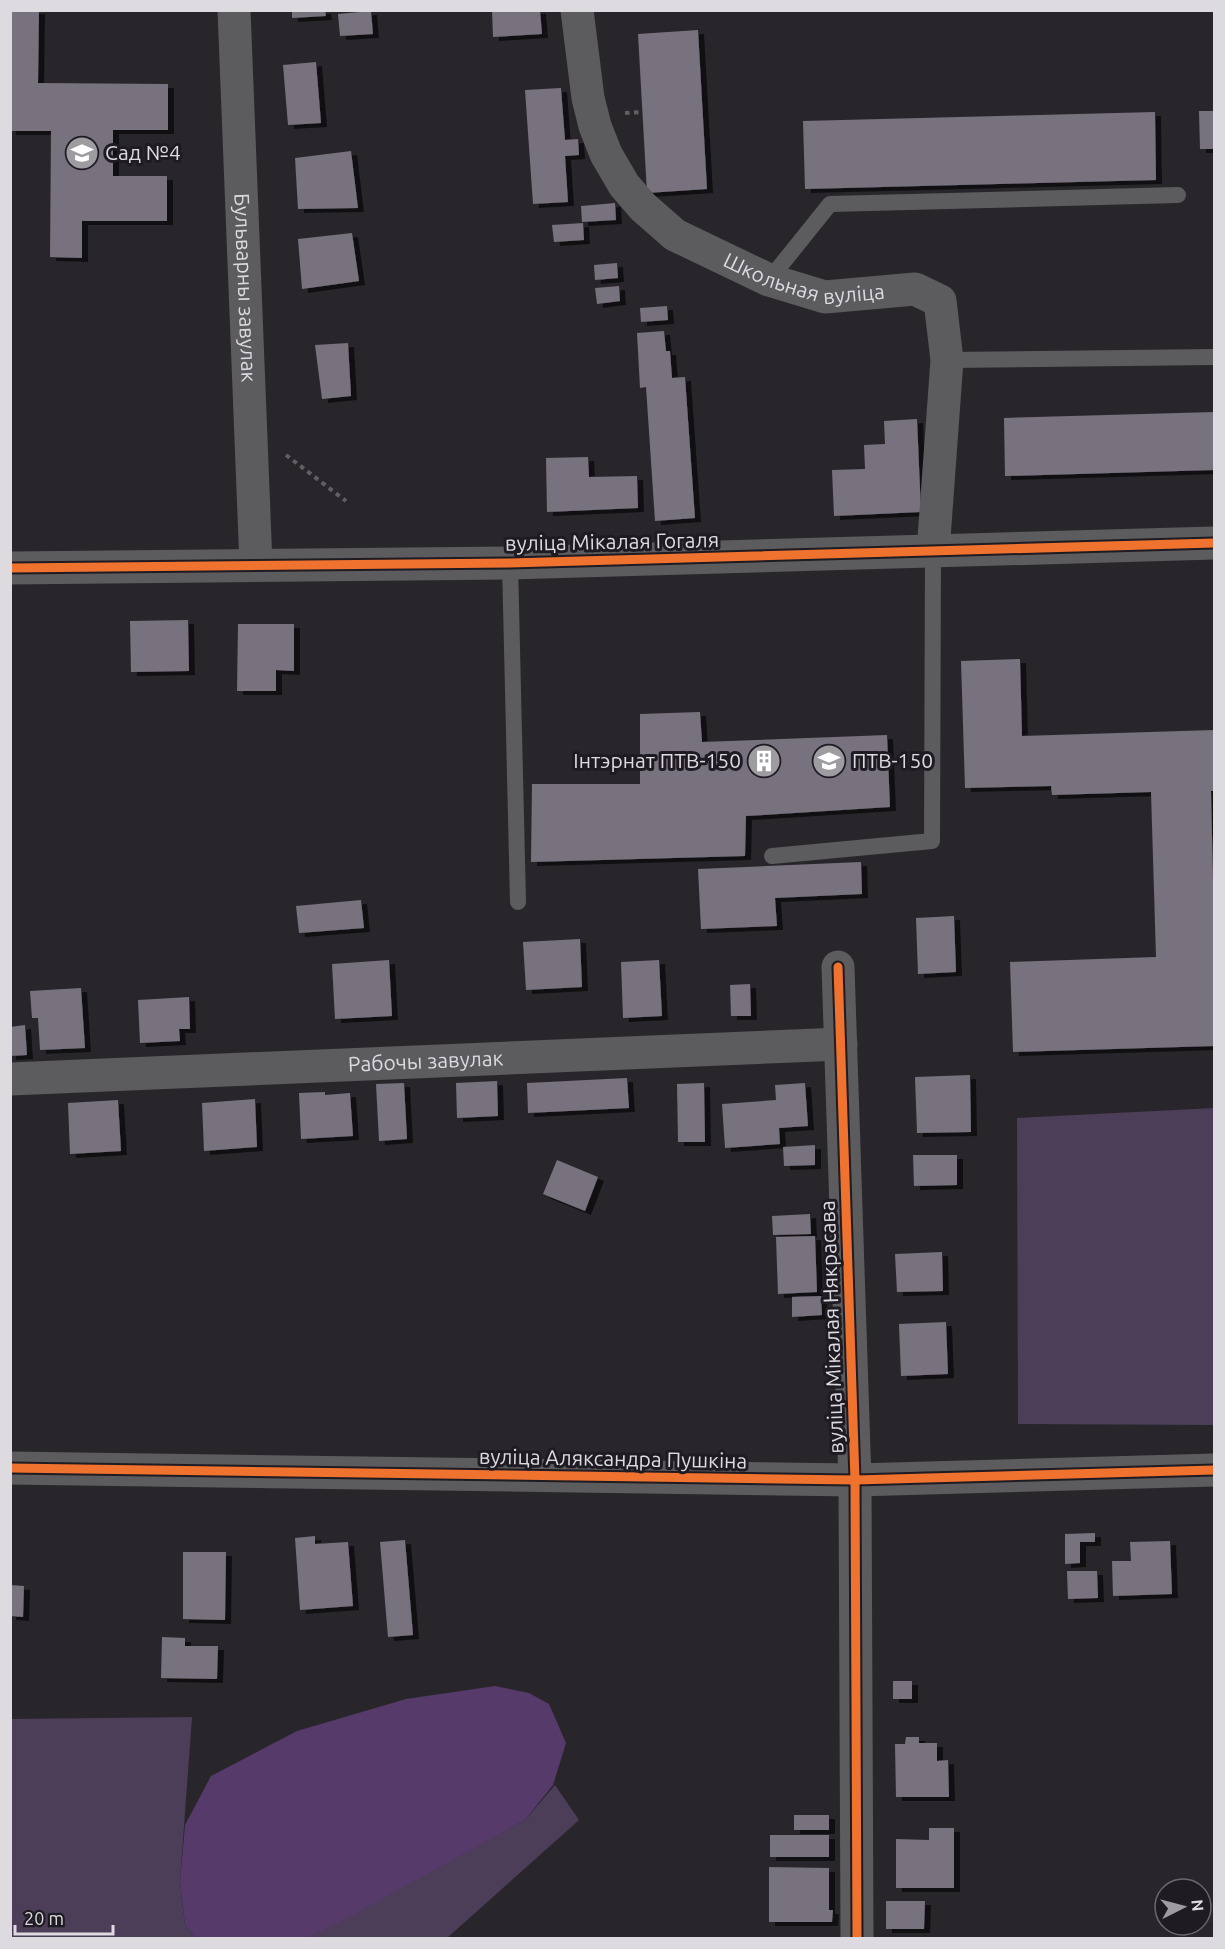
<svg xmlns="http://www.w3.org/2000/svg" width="1225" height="1949" font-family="Ubuntu,sans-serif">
  <defs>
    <filter id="shadow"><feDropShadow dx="6" dy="4" stdDeviation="0" flood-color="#0009"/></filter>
  </defs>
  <rect width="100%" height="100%" fill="#29262b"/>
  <g fill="#4c3d59">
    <path d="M1214,1108V1425L1018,1424L1017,1118Z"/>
    <path d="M192,1717L180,1881L185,1925L196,1938H11L10,1719Z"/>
    <path d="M555,1785L579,1820L447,1938H307L525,1820Z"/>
  </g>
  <path fill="#553a6a" d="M495,1686L529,1693L549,1704L566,1743L553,1785L525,1820L353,1915L307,1938H196L185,1925L180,1881L185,1825L211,1776L297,1731L406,1699Z"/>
  <g fill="#78717e" filter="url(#shadow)">
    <path d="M10,10H39L38,83L168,84V130H113V176H167V221H82V258L50,257L51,131H10Z"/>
    <path d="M292,10H325L326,16L292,18Z"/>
    <path d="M492,10H540L542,34L493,37Z"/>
    <path d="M371,11L373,34L340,36L338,14Z"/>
    <path d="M698,30L707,189L647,193L638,34Z"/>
    <path d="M316,62L321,123L288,125L283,65Z"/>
    <path d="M561,88L565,140L578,139L579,155L565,156L568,202L533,204L525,90Z"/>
    <path d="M1199,111H1214V149H1200Z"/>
    <path d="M1155,112L1156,180L805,189L803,121Z"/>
    <path d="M351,151L358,208L298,209L295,158Z"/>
    <path d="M615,203L616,220L582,222L581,206Z"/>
    <path d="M583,223L584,240L554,242L552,225Z"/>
    <path d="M352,233L359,281L302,289L298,239Z"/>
    <path d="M617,263L618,278L595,280L594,265Z"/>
    <path d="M619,286L620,301L597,304L595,288Z"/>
    <path d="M667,306L668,320L641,322L640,308Z"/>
    <path d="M664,331L666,351H670L672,378L685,377L695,518L655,521L646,387L640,388L637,333Z"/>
    <path d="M348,343L351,396L322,399L315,345Z"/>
    <path d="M1214,412V470L1005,476L1004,418Z"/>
    <path d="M917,419L921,512L834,516L832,470L865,469L864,445L885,444L884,421Z"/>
    <path d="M588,457L589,477L637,476L638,508L547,512L546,458Z"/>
    <path d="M188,620L189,671L131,672L130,621Z"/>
    <path d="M238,624H294V671L276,670V691H237Z"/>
    <path d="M1020,659L1022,736L1214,730V791H1211L1214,924V1046L1013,1052L1010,962L1156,957L1151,792L1052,795L1051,786L965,788L961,661Z"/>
    <path d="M700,712L702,742L887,735L890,807L746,816L745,856L531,862L532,784H640V714Z"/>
    <path d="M861,862L862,894L775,898L777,926L701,929L698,869Z"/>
    <path d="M361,900L364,928L299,933L296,906Z"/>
    <path d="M954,916L956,972L918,974L916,918Z"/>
    <path d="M580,939L582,987L526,990L523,942Z"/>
    <path d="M389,960L392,1016L335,1019L332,964Z"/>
    <path d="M659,960L662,1016L623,1018L621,962Z"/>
    <path d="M750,984L751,1016H731L730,985Z"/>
    <path d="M81,988L85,1048L40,1050L38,1018H32L30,991Z"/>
    <path d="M189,997L190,1029H179L180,1041L140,1043L138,1000Z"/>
    <path d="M25,1025L27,1055L10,1056V1027Z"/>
    <path d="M970,1075L971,1132L917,1133L915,1077Z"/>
    <path d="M627,1078L629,1108L528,1113L527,1083Z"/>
    <path d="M497,1081L498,1116L457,1118L456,1083Z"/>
    <path d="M404,1083L407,1139L379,1141L376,1084Z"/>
    <path d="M704,1083L705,1142H678L677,1084Z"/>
    <path d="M805,1083L808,1126L779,1128L780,1144L725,1148L722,1104L776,1100L775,1085Z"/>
    <path d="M325,1092V1095L350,1093L353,1136L301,1139L299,1093Z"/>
    <path d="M255,1099L257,1147L204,1151L202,1103Z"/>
    <path d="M118,1100L121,1151L70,1154L68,1103Z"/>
    <path d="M815,1145V1165L784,1166L783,1147Z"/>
    <path d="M913,1155H957V1185L914,1186Z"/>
    <path d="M557,1160L598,1177L585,1211L543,1194Z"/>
    <path d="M810,1214L811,1234L773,1235L772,1216Z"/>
    <path d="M815,1236L817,1292L778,1294L776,1237Z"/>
    <path d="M942,1252L943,1291L897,1292L895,1254Z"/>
    <path d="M821,1296L822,1315L792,1317V1297Z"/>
    <path d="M946,1322L948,1374L901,1376L899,1324Z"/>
    <path d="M1095,1533V1542H1080V1563L1065,1564V1534Z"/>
    <path d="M315,1536V1544L348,1542L353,1606L300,1610L295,1538Z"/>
    <path d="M405,1540L413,1635L388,1637L380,1542Z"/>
    <path d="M1170,1541L1172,1594L1113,1596L1112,1561H1131L1130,1542Z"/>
    <path d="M183,1552H226L225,1620L183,1619Z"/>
    <path d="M1067,1571H1097L1098,1598L1068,1599Z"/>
    <path d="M10,1585L24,1586L23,1617L10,1616Z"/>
    <path d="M162,1637L185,1638V1646H218L217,1679L161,1678Z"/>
    <rect x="893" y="1681" width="19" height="18"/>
    <path d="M906,1737H919V1743H937V1761L948,1760L949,1797H896L895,1744H905Z"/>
    <rect x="794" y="1815" width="35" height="15"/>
    <path d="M929,1828H954V1888H896V1839L929,1840Z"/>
    <rect x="770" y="1835" width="59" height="22"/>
    <path d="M769,1867L829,1868V1910H833L832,1922H769Z"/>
    <path d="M886,1901H925L924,1929H886Z"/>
  </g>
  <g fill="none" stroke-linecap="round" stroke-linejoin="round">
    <g stroke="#605f61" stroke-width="4" stroke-dasharray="4.5 4.5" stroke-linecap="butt">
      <path d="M625,113L642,112"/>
      <path d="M286,455L346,501"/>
    </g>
    <g stroke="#5c5b5d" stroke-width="16">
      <path d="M769,280L830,204L1178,195"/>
      <path d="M947,360L1214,357"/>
      <path d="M510,563L518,902"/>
      <path d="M772,856L932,841L933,552"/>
    </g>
    <g stroke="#5c5b5d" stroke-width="33">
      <path id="s1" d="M234,10L256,565"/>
      <path id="s2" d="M577,10L588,98L595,126L606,154L624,185L643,207L675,235L769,280L825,297L915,289L940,301L947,360L933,552"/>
      <path d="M10,568L510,563L1214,543"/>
      <path d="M838,967L855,1480L857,1938"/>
      <path id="s3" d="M10,1079L841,1044"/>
      <path d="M10,1468L855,1480L1214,1470"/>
    </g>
    <defs>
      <g id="cycleway">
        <path d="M10,568L510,563L1214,543"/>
        <path d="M838,967L855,1480L857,1938"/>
        <path d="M10,1468L855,1480L1214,1470"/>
      </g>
    </defs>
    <use href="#cycleway" stroke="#1f1b23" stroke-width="13"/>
    <use href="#cycleway" stroke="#ef722f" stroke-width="9"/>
  </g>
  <defs>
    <symbol id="school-disc" viewBox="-11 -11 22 22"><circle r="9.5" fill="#9e9ba1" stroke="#1f1b23"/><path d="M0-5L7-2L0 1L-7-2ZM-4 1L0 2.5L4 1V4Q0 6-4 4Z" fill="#fff"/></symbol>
    <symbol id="building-disc" viewBox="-11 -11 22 22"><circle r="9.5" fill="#9e9ba1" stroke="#1f1b23"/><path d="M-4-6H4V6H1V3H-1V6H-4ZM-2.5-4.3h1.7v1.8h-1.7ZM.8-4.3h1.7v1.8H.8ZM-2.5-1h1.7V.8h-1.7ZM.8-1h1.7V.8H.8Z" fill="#fff"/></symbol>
    <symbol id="university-disc" viewBox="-11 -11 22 22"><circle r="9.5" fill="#9e9ba1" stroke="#1f1b23"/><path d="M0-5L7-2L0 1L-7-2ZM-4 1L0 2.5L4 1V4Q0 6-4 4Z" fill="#fff"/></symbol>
  </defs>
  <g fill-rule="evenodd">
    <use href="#school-disc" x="63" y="134" width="38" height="38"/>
    <use href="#building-disc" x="745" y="742" width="38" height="38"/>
    <use href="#university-disc" x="810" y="742" width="38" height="38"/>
  </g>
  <g text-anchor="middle" stroke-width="6" stroke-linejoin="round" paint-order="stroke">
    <g font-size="21" fill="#dddae0" stroke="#1f1b23" text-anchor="start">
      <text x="105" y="160">Сад №4</text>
      <text x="741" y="768" text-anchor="end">Інтэрнат ПТВ-150</text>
      <text x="852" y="768">ПТВ-150</text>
    </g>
    <g font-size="21" fill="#dddae0" stroke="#1f1b23">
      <text dy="7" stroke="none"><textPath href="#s2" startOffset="394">Школьная вуліца</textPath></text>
      <text dy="7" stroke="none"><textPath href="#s1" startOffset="278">Бульварны завулак</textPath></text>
      <text transform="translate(612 542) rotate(-1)" y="7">вуліца Мікалая Гогаля</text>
      <text dy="7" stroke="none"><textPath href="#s3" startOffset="416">Рабочы завулак</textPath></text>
      <text transform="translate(832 1327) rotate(-92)" y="7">вуліца Мікалая Някрасава</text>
      <text transform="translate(613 1459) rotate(1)" y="7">вуліца Аляксандра Пушкіна</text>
    </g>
  </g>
  <rect width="1225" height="1949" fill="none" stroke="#dddae0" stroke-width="24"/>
  <g transform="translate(1183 1907) rotate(84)"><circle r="28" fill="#1f1b23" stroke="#6b676f" stroke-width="1.5"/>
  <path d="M0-4.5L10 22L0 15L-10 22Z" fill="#9e9ba1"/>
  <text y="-9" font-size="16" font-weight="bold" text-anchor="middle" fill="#dddae0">N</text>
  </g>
  <path d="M15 1925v9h98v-9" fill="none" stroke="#dddae0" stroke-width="3"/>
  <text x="24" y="1925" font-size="18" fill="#dddae0" stroke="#1f1b23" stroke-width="4.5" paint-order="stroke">20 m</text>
</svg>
